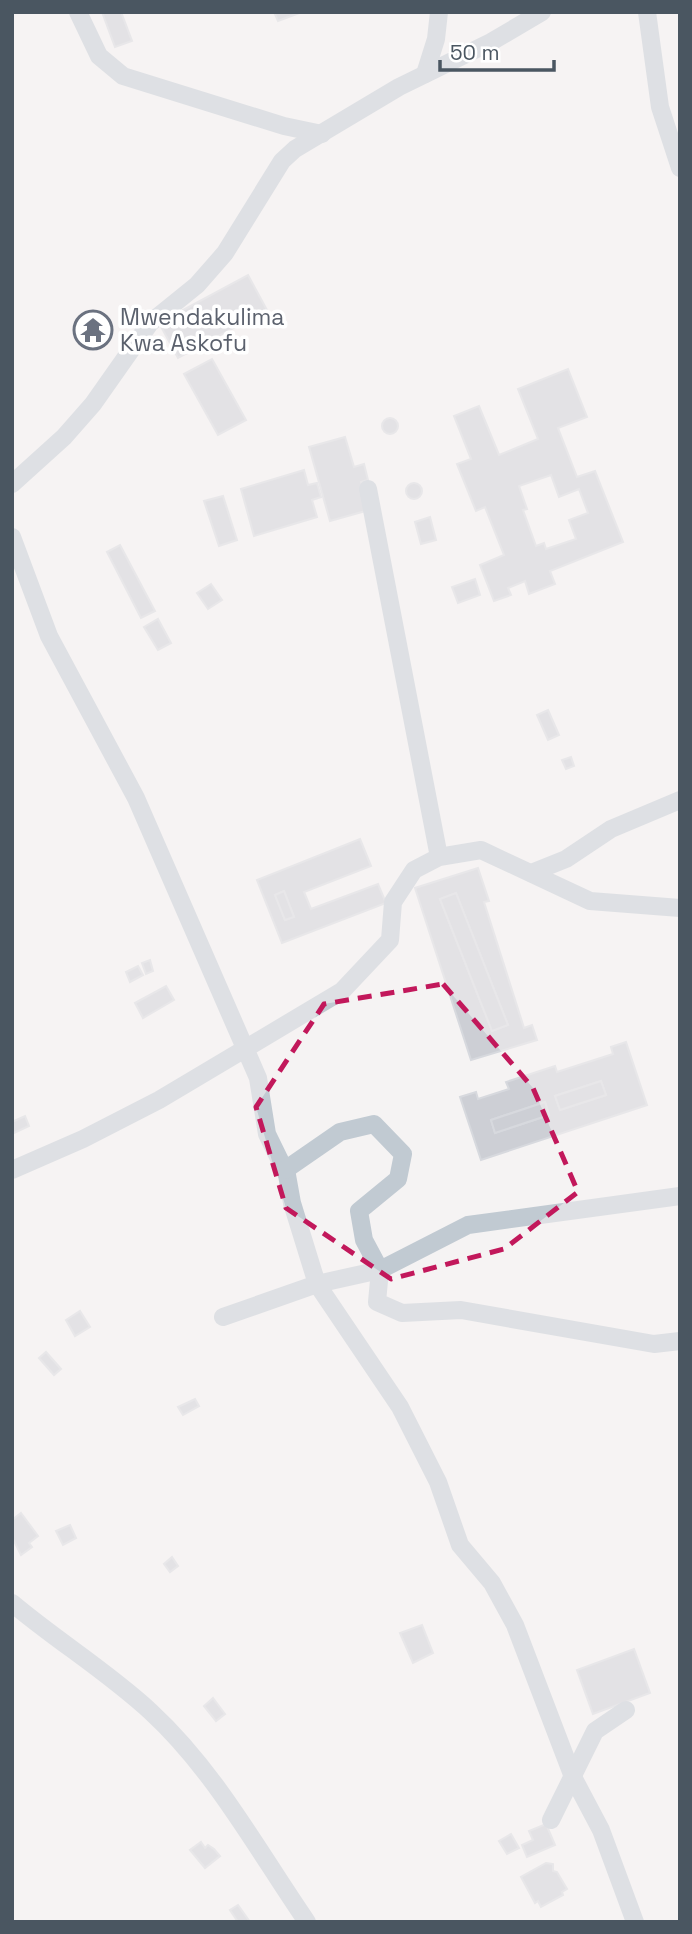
<svg xmlns="http://www.w3.org/2000/svg" width="692" height="1934" font-family="'Space Grotesk',sans-serif">
  <rect width="100%" height="100%" fill="#f5f3f3"/>
  <g fill="#cdcfd5" stroke="#d7d9de" stroke-width="2" fill-rule="evenodd">
    <path d="M102,12H121L132,41L115,47Z"/>
    <path d="M274,12H302L278,21Z"/>
    <path d="M248,275L267,310L178,358L159,323Z"/>
    <path d="M212,359L246,420L218,435L184,374Z"/>
    <path d="M568,369L587,417L558,428L577,477L595,471L623,542L550,571L555,584L529,594L525,581L508,588L511,595L494,601L480,565L504,555L485,507L476,511L457,464L471,459L454,416L479,406L499,455L538,439L518,389ZM551,475L559,497L579,489L588,513L569,520L576,539L546,549L544,543L536,546L523,510L527,509L519,486Z"/>
    <circle cx="390" cy="426" r="8"/>
    <path d="M345,437L354,467L364,464L368,480L361,482L369,510L330,521L309,447Z"/>
    <path d="M304,470L308,485L317,483L321,497L312,500L317,517L254,536L241,489Z"/>
    <circle cx="414" cy="491" r="8"/>
    <path d="M223,496L237,540L219,546L204,501Z"/>
    <path d="M430,517L436,540L421,544L415,522Z"/>
    <path d="M120,545L155,611L141,618L107,552Z"/>
    <path d="M475,579L480,595L458,603L452,587Z"/>
    <path d="M211,584L222,600L208,609L197,593Z"/>
    <path d="M158,619L171,643L158,650L144,627Z"/>
    <path d="M548,710L559,735L548,740L537,715Z"/>
    <path d="M571,757L574,766L566,769L562,760Z"/>
    <path d="M360,839L371,866L304,892L311,909L378,884L386,903L282,943L257,880ZM284,891L294,917L285,920L275,895Z"/>
    <path d="M478,868L489,901L484,902L524,1028L532,1025L537,1040L471,1060L415,888ZM456,893L508,1025L492,1031L440,899Z"/>
    <path d="M284,891L294,917L285,920L275,895Z"/>
    <path d="M456,893L508,1025L492,1031L440,899Z"/>
    <path d="M150,960L153,971L146,974L142,963Z"/>
    <path d="M138,966L143,975L130,982L126,972Z"/>
    <path d="M166,986L174,1000L143,1018L135,1003Z"/>
    <path d="M626,1042L647,1105L481,1160L460,1097L476,1092L478,1099L509,1089L506,1082L555,1066L557,1072L613,1054L611,1047ZM601,1081L606,1095L560,1110L555,1096ZM545,1102L549,1115L495,1133L491,1120Z"/>
    <path d="M601,1081L606,1095L560,1110L555,1096Z"/>
    <path d="M545,1102L549,1115L495,1133L491,1120Z"/>
    <path d="M25,1116L29,1126L12,1134V1122Z"/>
    <path d="M80,1311L90,1327L75,1336L66,1320Z"/>
    <path d="M46,1352L61,1369L54,1375L39,1358Z"/>
    <path d="M195,1399L199,1406L183,1415L178,1407Z"/>
    <path d="M21,1513L38,1536L29,1543L32,1547L21,1555L12,1537V1520Z"/>
    <path d="M70,1525L76,1538L63,1545L56,1531Z"/>
    <path d="M172,1557L178,1566L170,1572L164,1564Z"/>
    <path d="M422,1625L433,1653L413,1663L400,1633Z"/>
    <path d="M634,1649L650,1693L593,1714L577,1670Z"/>
    <path d="M213,1698L225,1714L216,1721L204,1706Z"/>
    <path d="M546,1824L555,1845L527,1857L522,1845L533,1840L529,1831Z"/>
    <path d="M511,1834L519,1848L507,1854L499,1841Z"/>
    <path d="M201,1842L205,1848L208,1845L214,1849L220,1856L205,1868L190,1850Z"/>
    <path d="M546,1863L553,1864V1871L557,1872L567,1889L562,1892L563,1895L541,1907L538,1901L535,1903L521,1877Z"/>
    <path d="M238,1905L250,1922H238L230,1910Z"/>
  </g>
  <g fill="none" stroke-linecap="round" stroke-linejoin="round">
    <g stroke="#c1cad2" stroke-width="18">
      <path d="M78,12L99,56L123,76L284,126L322,134"/>
      <path d="M647,12L660,107L680,168"/>
      <path d="M425,74L436,39L439,12"/>
      <path d="M12,484L64,437L93,404L150,323L197,285L225,253L282,161L295,149L399,87L491,42L542,12"/>
      <path d="M368,489L439,857"/>
      <path d="M12,537L49,636L136,798L258,1078L267,1134L287,1175L292,1203L317,1284L400,1407L438,1482L460,1545L492,1583L515,1625L573,1777L601,1830L635,1922"/>
      <path d="M531,873L566,859L611,829L680,800"/>
      <path d="M12,1170L83,1139L159,1100L342,991L390,940L393,902L414,870L439,857L481,850L590,901L680,908"/>
      <path d="M285,1170L340,1132L374,1124L403,1154L398,1179L359,1211L364,1240L380,1270L377,1302L402,1313L461,1310L654,1344L680,1341"/>
      <path d="M223,1317L317,1284L380,1270L468,1225L680,1196"/>
      <path d="M12,1603C57,1641 108,1672 151,1712C215,1771 258,1851 307,1922"/>
      <path d="M551,1820L595,1731L626,1710"/>
    </g>
  </g>
  <path d="M0 0H692V1934H0ZM443,984L533,1088L578,1192L504,1249L391,1279L286,1208L256,1107L324,1004Z" fill="#f5f3f3" fill-opacity=".55" fill-rule="evenodd"/>
  <path fill="none" stroke="#c2185b" stroke-width="5" stroke-dasharray="14 9" stroke-linejoin="round" d="M443,984L533,1088L578,1192L504,1249L391,1279L286,1208L256,1107L324,1004Z"/>
  <defs>
    <symbol id="temple-ring" viewBox="-11 -11 22 22"><circle r="9.5" fill="#fff" stroke="#6b7280" stroke-width="1.5"/><path d="M0-6L5-2H3V0L6.5 2.5H4V6H1.5V3h-3V6H-4V2.5H-6.5L-3 0V-2H-5Z" fill="#6b7280"/></symbol>
  </defs>
  <g fill-rule="evenodd">
    <use href="#temple-ring" x="71" y="308" width="44" height="44"/>
  </g>
  <g text-anchor="middle" stroke-width="7" stroke-linejoin="round" paint-order="stroke">
    <g font-size="23" fill="#5b616d" stroke="#fff" text-anchor="start">
      <text x="120" y="325">Mwendakulima<tspan x="120" dy="26">Kwa Askofu</tspan></text>
    </g>
  </g>
  <rect width="692" height="1934" fill="none" stroke="#4a5661" stroke-width="28"/>
  <path d="M440 60v10h114v-10" fill="none" stroke="#4a5661" stroke-width="3.5"/>
  <text x="450" y="60" font-size="21" fill="#4a5661" stroke="#ffffff" stroke-width="5" paint-order="stroke">50 m</text>
</svg>
